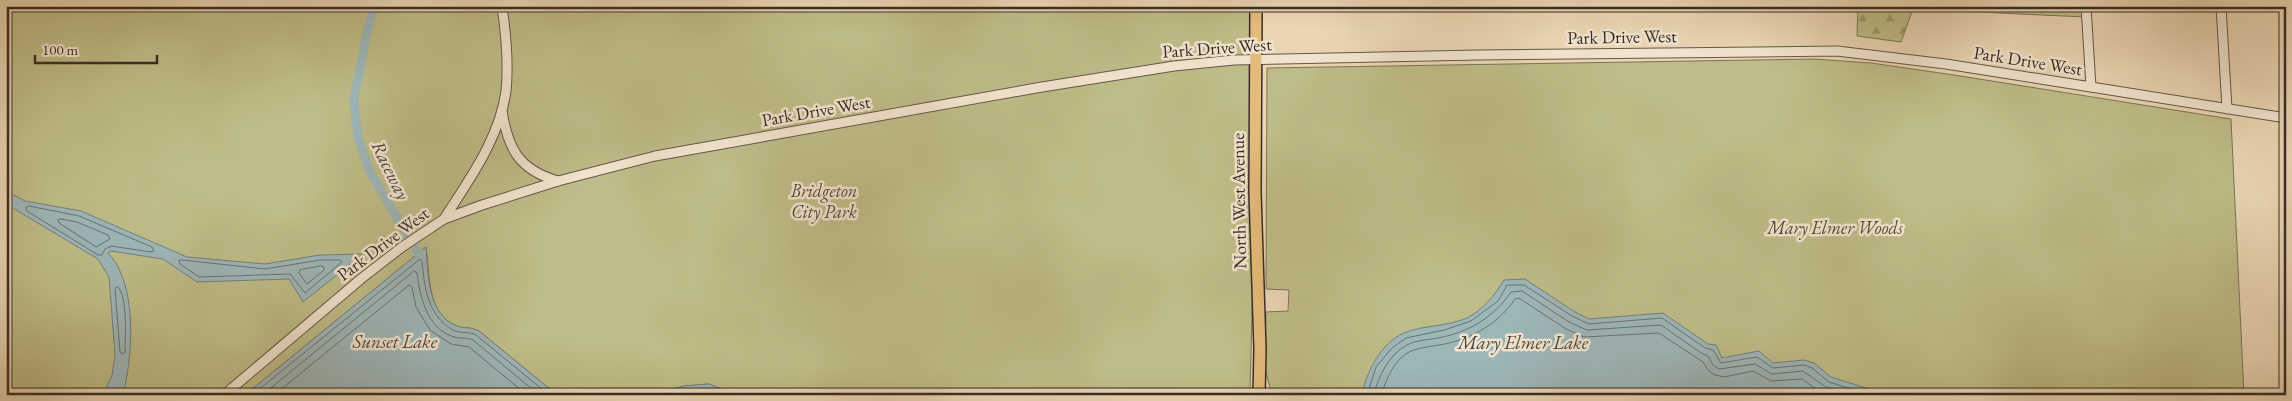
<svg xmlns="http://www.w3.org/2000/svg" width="2292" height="401" font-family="'EB Garamond',serif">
  <defs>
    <pattern id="forest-firs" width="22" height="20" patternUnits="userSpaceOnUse" patternTransform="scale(1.25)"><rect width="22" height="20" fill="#bebc88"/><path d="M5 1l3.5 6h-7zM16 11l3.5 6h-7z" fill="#9b996f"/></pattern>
  </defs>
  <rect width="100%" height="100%" fill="#ead6b3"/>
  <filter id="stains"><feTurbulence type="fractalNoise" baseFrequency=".004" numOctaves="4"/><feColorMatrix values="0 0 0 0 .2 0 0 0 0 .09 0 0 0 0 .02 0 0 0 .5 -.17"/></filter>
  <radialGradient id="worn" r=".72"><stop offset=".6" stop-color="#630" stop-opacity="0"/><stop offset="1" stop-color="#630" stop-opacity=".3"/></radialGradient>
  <path fill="url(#forest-firs)" stroke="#7c7458" d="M1858,6H2084L2085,17L1913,9L1901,42L1857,36Z"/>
  <g fill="#bebc88" stroke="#7c7458">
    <path d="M6,6H1256L1255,192L1250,395H735L709,384L684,386L650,395H557L479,331C469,326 464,329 457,326C426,315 430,272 426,247L245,395H6Z"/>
    <path d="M1814,59L1871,63L1954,75L2231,119L2244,395H1274C1260,372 1266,338 1266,312L1288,311L1289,290L1266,289L1267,68Z"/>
  </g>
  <g fill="#9db6b8" stroke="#757f7e">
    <path d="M6,191L25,201L81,211L187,257L265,264L320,255L363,254L303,302L289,279L197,282L163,259L111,251L108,253C112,258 117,263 119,269C136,304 132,358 123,395H103L112,375L115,355L109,277L98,259L6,204Z"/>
    <path d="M426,247C428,272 427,315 457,326C464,329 469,326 479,331L557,395H245Z"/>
    <path d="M1525,279L1575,312L1589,319L1663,313L1708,344L1716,345L1722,358L1759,351L1773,363L1804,360L1814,363L1831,377L1872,390L1877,395H1362C1366,372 1381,343 1404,333C1422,325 1447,327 1467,318C1483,310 1495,295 1504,280Z"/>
    <path d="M709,384L735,395H650L684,386Z"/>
  </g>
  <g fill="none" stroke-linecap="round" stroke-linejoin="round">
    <g stroke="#6b7270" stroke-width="1">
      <path d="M29,206L79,216L152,247L154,251L151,252L111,246L105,249L102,255H98L27,211L26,208Z"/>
      <path d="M61,219L77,222L108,235L110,239L96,247L59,223L58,220Z"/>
      <path d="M182,260L265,269L320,260H340L342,262L305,293L290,274L199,277L180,264L179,261Z"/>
      <path d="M321,266L324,267V270L307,284L299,273L300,270Z"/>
      <path d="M118,287C128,297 125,337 125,352L123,354L120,352L115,289Z"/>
      <path d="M252,395L420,259L422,261C424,287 428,316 453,330C460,334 469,331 476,335L549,395"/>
      <path d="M262,395L414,271L417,273C420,297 427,329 454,337C461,339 466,337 473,340L539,395"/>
      <path d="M274,395L409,285L412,287L416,307L430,330L451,344L469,347L527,395"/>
      <path d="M1367,395L1376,367L1392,348L1406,338L1444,330L1471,321L1498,301L1507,285H1524L1572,316L1589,324L1662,318L1705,348L1713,350L1721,363L1757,357L1773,368L1804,365L1812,368L1829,382L1870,395"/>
      <path d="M1373,395C1380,375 1388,355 1407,345C1416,340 1428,340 1438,338C1469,332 1493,318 1511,292L1522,291L1569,322L1587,330L1661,325L1701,353L1708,356L1713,365L1719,369L1755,364L1772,374L1803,371L1826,387L1852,395"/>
      <path d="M1381,395C1387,378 1394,359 1411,351C1421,347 1435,346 1445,344C1473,338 1499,323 1515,299L1519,298L1566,329L1584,337L1659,333L1703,362L1709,371L1715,375L1724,377L1753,371L1771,381L1802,379L1824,395"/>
    </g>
    <path stroke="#9db6b8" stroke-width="9" d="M375,6L368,27L354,99L358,138L370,172L418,253"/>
    <defs>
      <g id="minor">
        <path d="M2086,6L2091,87"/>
        <path d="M2221,6L2227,109"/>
        <path d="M502,111C508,149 519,170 558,181"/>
        <path d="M444,219C468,181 500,138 506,91C509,63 506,34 502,6"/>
        <path d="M224,395L362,278L402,247L444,219L482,205L558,181L655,156L1042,87L1174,66L1234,60L1478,55L1837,51L1946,64L2286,118"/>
      </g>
      <path id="major" d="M1256,6L1255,192L1260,349L1259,395"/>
    </defs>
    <use href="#minor" stroke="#65574a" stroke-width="11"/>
    <use href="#major" stroke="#392d27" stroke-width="14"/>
    <use href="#minor" stroke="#f1e4ce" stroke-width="9"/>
    <use href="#major" stroke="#e5bb7a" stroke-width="11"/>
  </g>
  <g text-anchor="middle" stroke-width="5" stroke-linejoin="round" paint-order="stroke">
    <g font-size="18" fill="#392d27" stroke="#f1e4ce">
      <text transform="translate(1622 37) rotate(-1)" y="6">Park Drive West</text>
      <text transform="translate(1217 48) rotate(-4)" y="6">Park Drive West</text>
      <text transform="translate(2028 61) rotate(9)" y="6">Park Drive West</text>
      <text transform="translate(816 111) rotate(-10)" y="6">Park Drive West</text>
      <text transform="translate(1239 201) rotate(-91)" y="6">North West Avenue</text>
      <text transform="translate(383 244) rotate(-37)" y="6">Park Drive West</text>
    </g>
    <g font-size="18" font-style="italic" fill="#544a3a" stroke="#f1e4ce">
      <text x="824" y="197">Bridgeton<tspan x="824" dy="21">City Park</tspan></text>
      <text x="1835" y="234">Mary Elmer Woods</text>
    </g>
    <g font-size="19" font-style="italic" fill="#4d4844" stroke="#f1e4ce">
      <text transform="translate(391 170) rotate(64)" y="7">Raceway</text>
      <text x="395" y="348">Sunset Lake</text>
      <text x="1523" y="349">Mary Elmer Lake</text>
    </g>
  </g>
  <rect width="2292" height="401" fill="none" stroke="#ead6b3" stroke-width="25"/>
  <rect x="8" y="8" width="2277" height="386" fill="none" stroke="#392d27" stroke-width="2.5"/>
  <rect x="12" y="12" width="2267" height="376" fill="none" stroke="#392d27"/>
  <path d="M35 55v8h122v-8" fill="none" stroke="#392d27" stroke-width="2.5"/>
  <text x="42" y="55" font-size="15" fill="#392d27" stroke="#f1e4ce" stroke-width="4" paint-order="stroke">100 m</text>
  <rect width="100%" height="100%" filter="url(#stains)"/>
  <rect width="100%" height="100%" fill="url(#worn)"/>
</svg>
